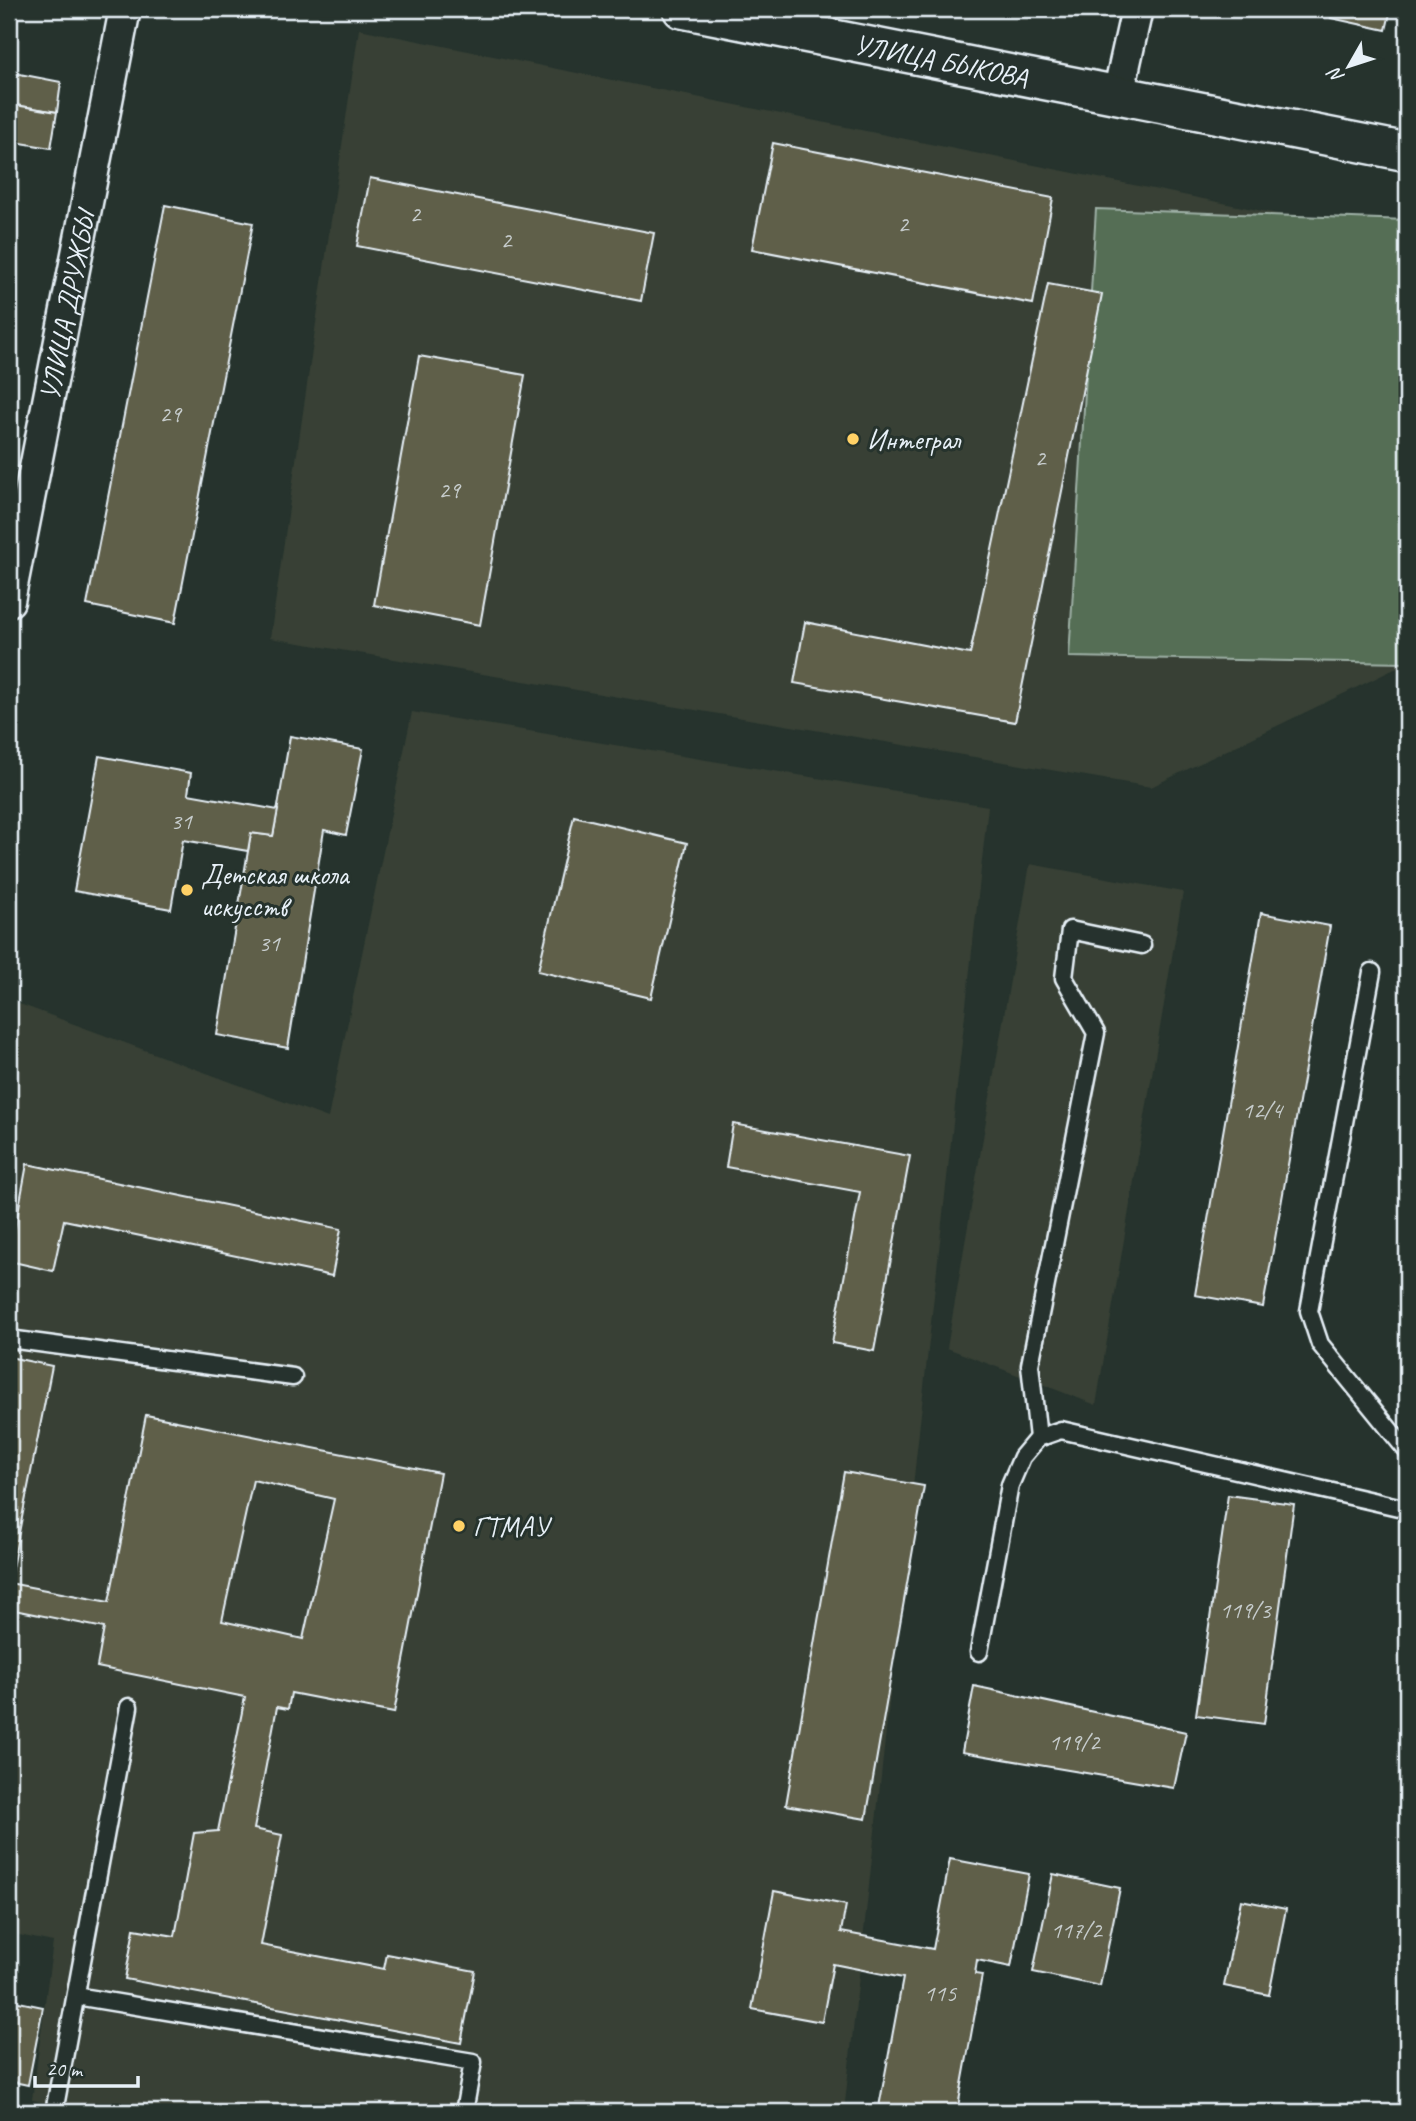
<svg xmlns="http://www.w3.org/2000/svg" width="1416" height="2121" font-family="Caveat,sans-serif">
  <rect width="100%" height="100%" fill="#26332d"/>
  <filter id="ink" filterUnits="userSpaceOnUse"><feTurbulence type="fractalNoise" baseFrequency=".0143" numOctaves="2"/><feDisplacementMap in="SourceGraphic" scale="14" xChannelSelector="R" yChannelSelector="G"/><feConvolveMatrix kernelMatrix="1 2 1 2 8 2 1 2 1" color-interpolation-filters="sRGB"/></filter>
  <g filter="url(#ink)">
    <g fill="#374035">
      <path d="M359,29L1407,240V663L1151,787L270,638Z"/>
      <path d="M412,712L988,806L844,2112H93L32,2100L53,1942L9,1933V1000L328,1118Z"/>
      <path d="M1030,864L1183,892L1096,1405L947,1348Z"/>
    </g>
    <path fill="#556e55" stroke="#9eb0a6" stroke-width="2" d="M1096,209L1407,220V663L1069,657Z"/>
    <g fill="#5f5e49" stroke="#e8f1f8" stroke-width="2" fill-rule="evenodd">
      <path d="M1333,9H1391L1386,30L1331,18Z"/>
      <path d="M9,72L61,82L57,112L9,104Z"/>
      <path d="M9,104L57,112L51,148L9,141Z"/>
      <path d="M773,143L1053,198L1033,304L752,249Z"/>
      <path d="M370,178L654,233L641,301L357,246Z"/>
      <path d="M165,205L253,223L175,623L87,605Z"/>
      <path d="M1048,284L1102,294L1015,722L794,683L805,622L970,654Z"/>
      <path d="M419,356L525,375L480,625L374,605Z"/>
      <path d="M290,736L363,749L346,835L324,830L288,1048L217,1035L251,833L273,836Z"/>
      <path d="M99,756L191,773L188,794L278,810L273,836L251,833L248,851L183,840L171,909L74,891Z"/>
      <path d="M574,816L687,843L651,998L538,971Z"/>
      <path d="M1261,913L1330,926L1263,1307L1195,1295Z"/>
      <path d="M733,1124L910,1156L874,1351L832,1343L860,1192L726,1167Z"/>
      <path d="M27,1164L341,1229L332,1276L64,1220L53,1271L9,1261Z"/>
      <path d="M9,1357L52,1366L9,1583L109,1602L146,1415L440,1473L394,1713L291,1693L288,1709L277,1707L254,1829L282,1835L261,1945L384,1969L387,1954L475,1971L461,2043L125,1979L134,1929L175,1936L194,1833L218,1831L245,1697L97,1667L104,1628L9,1609ZM253,1480L334,1499L303,1639L222,1621Z"/>
      <path d="M844,1472L924,1486L866,1819L786,1805Z"/>
      <path d="M1228,1495L1294,1504L1264,1724L1196,1715Z"/>
      <path d="M974,1686L1186,1732L1174,1788L962,1752Z"/>
      <path d="M950,1859L1029,1874L1011,1967L977,1960L975,1974L982,1975L957,2112H878L903,1978L833,1964L822,2022L752,2009L774,1891L846,1905L841,1932L933,1949Z"/>
      <path d="M1053,1874L1120,1888L1100,1986L1033,1972Z"/>
      <path d="M1241,1900L1286,1909L1269,1995L1224,1986Z"/>
      <path d="M9,2000L43,2007L28,2085L9,2081Z"/>
      <path d="M528,2106L558,2112H526Z"/>
    </g>
    <g fill="none" stroke-linecap="round" stroke-linejoin="round">
      <defs>
        <g id="service">
          <path d="M1372,972L1309,1311L1320,1344L1407,1451"/>
          <path d="M9,1339L293,1377"/>
          <path d="M1038,1438L1030,1365L1096,1033L1064,978L1070,930L1142,945"/>
          <path d="M979,1652L1010,1485L1022,1457L1038,1438L1061,1430L1407,1509"/>
          <path d="M76,1996L473,2062L464,2112"/>
          <path d="M54,2112L129,1707"/>
        </g>
        <g id="minor">
          <path d="M1118,95L1137,9"/>
          <path id="s1" d="M9,601L125,9"/>
        </g>
        <g id="tertiary">
          <path id="s2" d="M682,9L1407,152"/>
        </g>
      </defs>
      <use href="#service" stroke="#e8f1f8" stroke-width="21"/>
      <use href="#minor" stroke="#e8f1f8" stroke-width="35"/>
      <use href="#tertiary" stroke="#e8f1f8" stroke-width="42"/>
      <use href="#service" stroke="#26332d" stroke-width="16"/>
      <use href="#minor" stroke="#26332d" stroke-width="30"/>
      <use href="#tertiary" stroke="#26332d" stroke-width="37"/>
    </g>
  </g>
  <g fill="#ffd166" stroke="#26332d" stroke-width="2.5">
    <circle cx="853" cy="439" r="7"/>
    <circle cx="187" cy="890" r="7"/>
    <circle cx="459" cy="1526" r="7"/>
  </g>
  <g text-anchor="middle" stroke-width="6" stroke-linejoin="round" paint-order="stroke">
    <g font-size="24" fill="#c6cccc">
      <text x="415" y="222">2</text>
      <text x="903" y="232">2</text>
      <text x="506" y="248">2</text>
      <text x="170" y="422">29</text>
      <text x="1040" y="466">2</text>
      <text x="449" y="498">29</text>
      <text x="181" y="829">31</text>
      <text x="269" y="951">31</text>
      <text x="1262" y="1118">12/4</text>
      <text x="1245" y="1618">119/3</text>
      <text x="1074" y="1750">119/2</text>
      <text x="1076" y="1938">117/2</text>
      <text x="940" y="2001">115</text>
    </g>
    <g font-size="28" fill="#e8f1f8" stroke="#26332d">
      <text dy="10" stroke="none"><textPath href="#s2" startOffset="264">УЛИЦА БЫКОВА</textPath></text>
      <text dy="10" stroke="none"><textPath href="#s1" startOffset="301">УЛИЦА ДРУЖБЫ</textPath></text>
    </g>
    <g font-size="28" fill="#e8f1f8" stroke="#26332d" text-anchor="start">
      <text x="867" y="449">Интеграл</text>
      <text x="201" y="884">Детская школа<tspan x="201" dy="32">искусств</tspan></text>
      <text x="473" y="1536">ГТМАУ</text>
    </g>
  </g>
  <rect width="1416" height="2121" fill="none" stroke="#26332d" stroke-width="35"/>
  <rect x="18" y="18" width="1381" height="2086" fill="none" stroke="#e8f1f8" stroke-width="2.5" filter="url(#ink)"/>
  <g transform="translate(1349 66) rotate(231)" stroke="#26332d" stroke-width="5" paint-order="stroke">
  <path d="M0-5L12 26L0 18L-12 26Z" fill="#e8f1f8"/>
  <text y="-10" font-size="19" font-weight="bold" text-anchor="middle" fill="#e8f1f8">N</text>
  </g>
  <path d="M35 2076v10h103v-10" fill="none" stroke="#e8f1f8" stroke-width="3.5"/>
  <text x="46" y="2076" font-size="21" fill="#e8f1f8" stroke="#26332d" stroke-width="5" paint-order="stroke">20 m</text>
</svg>
